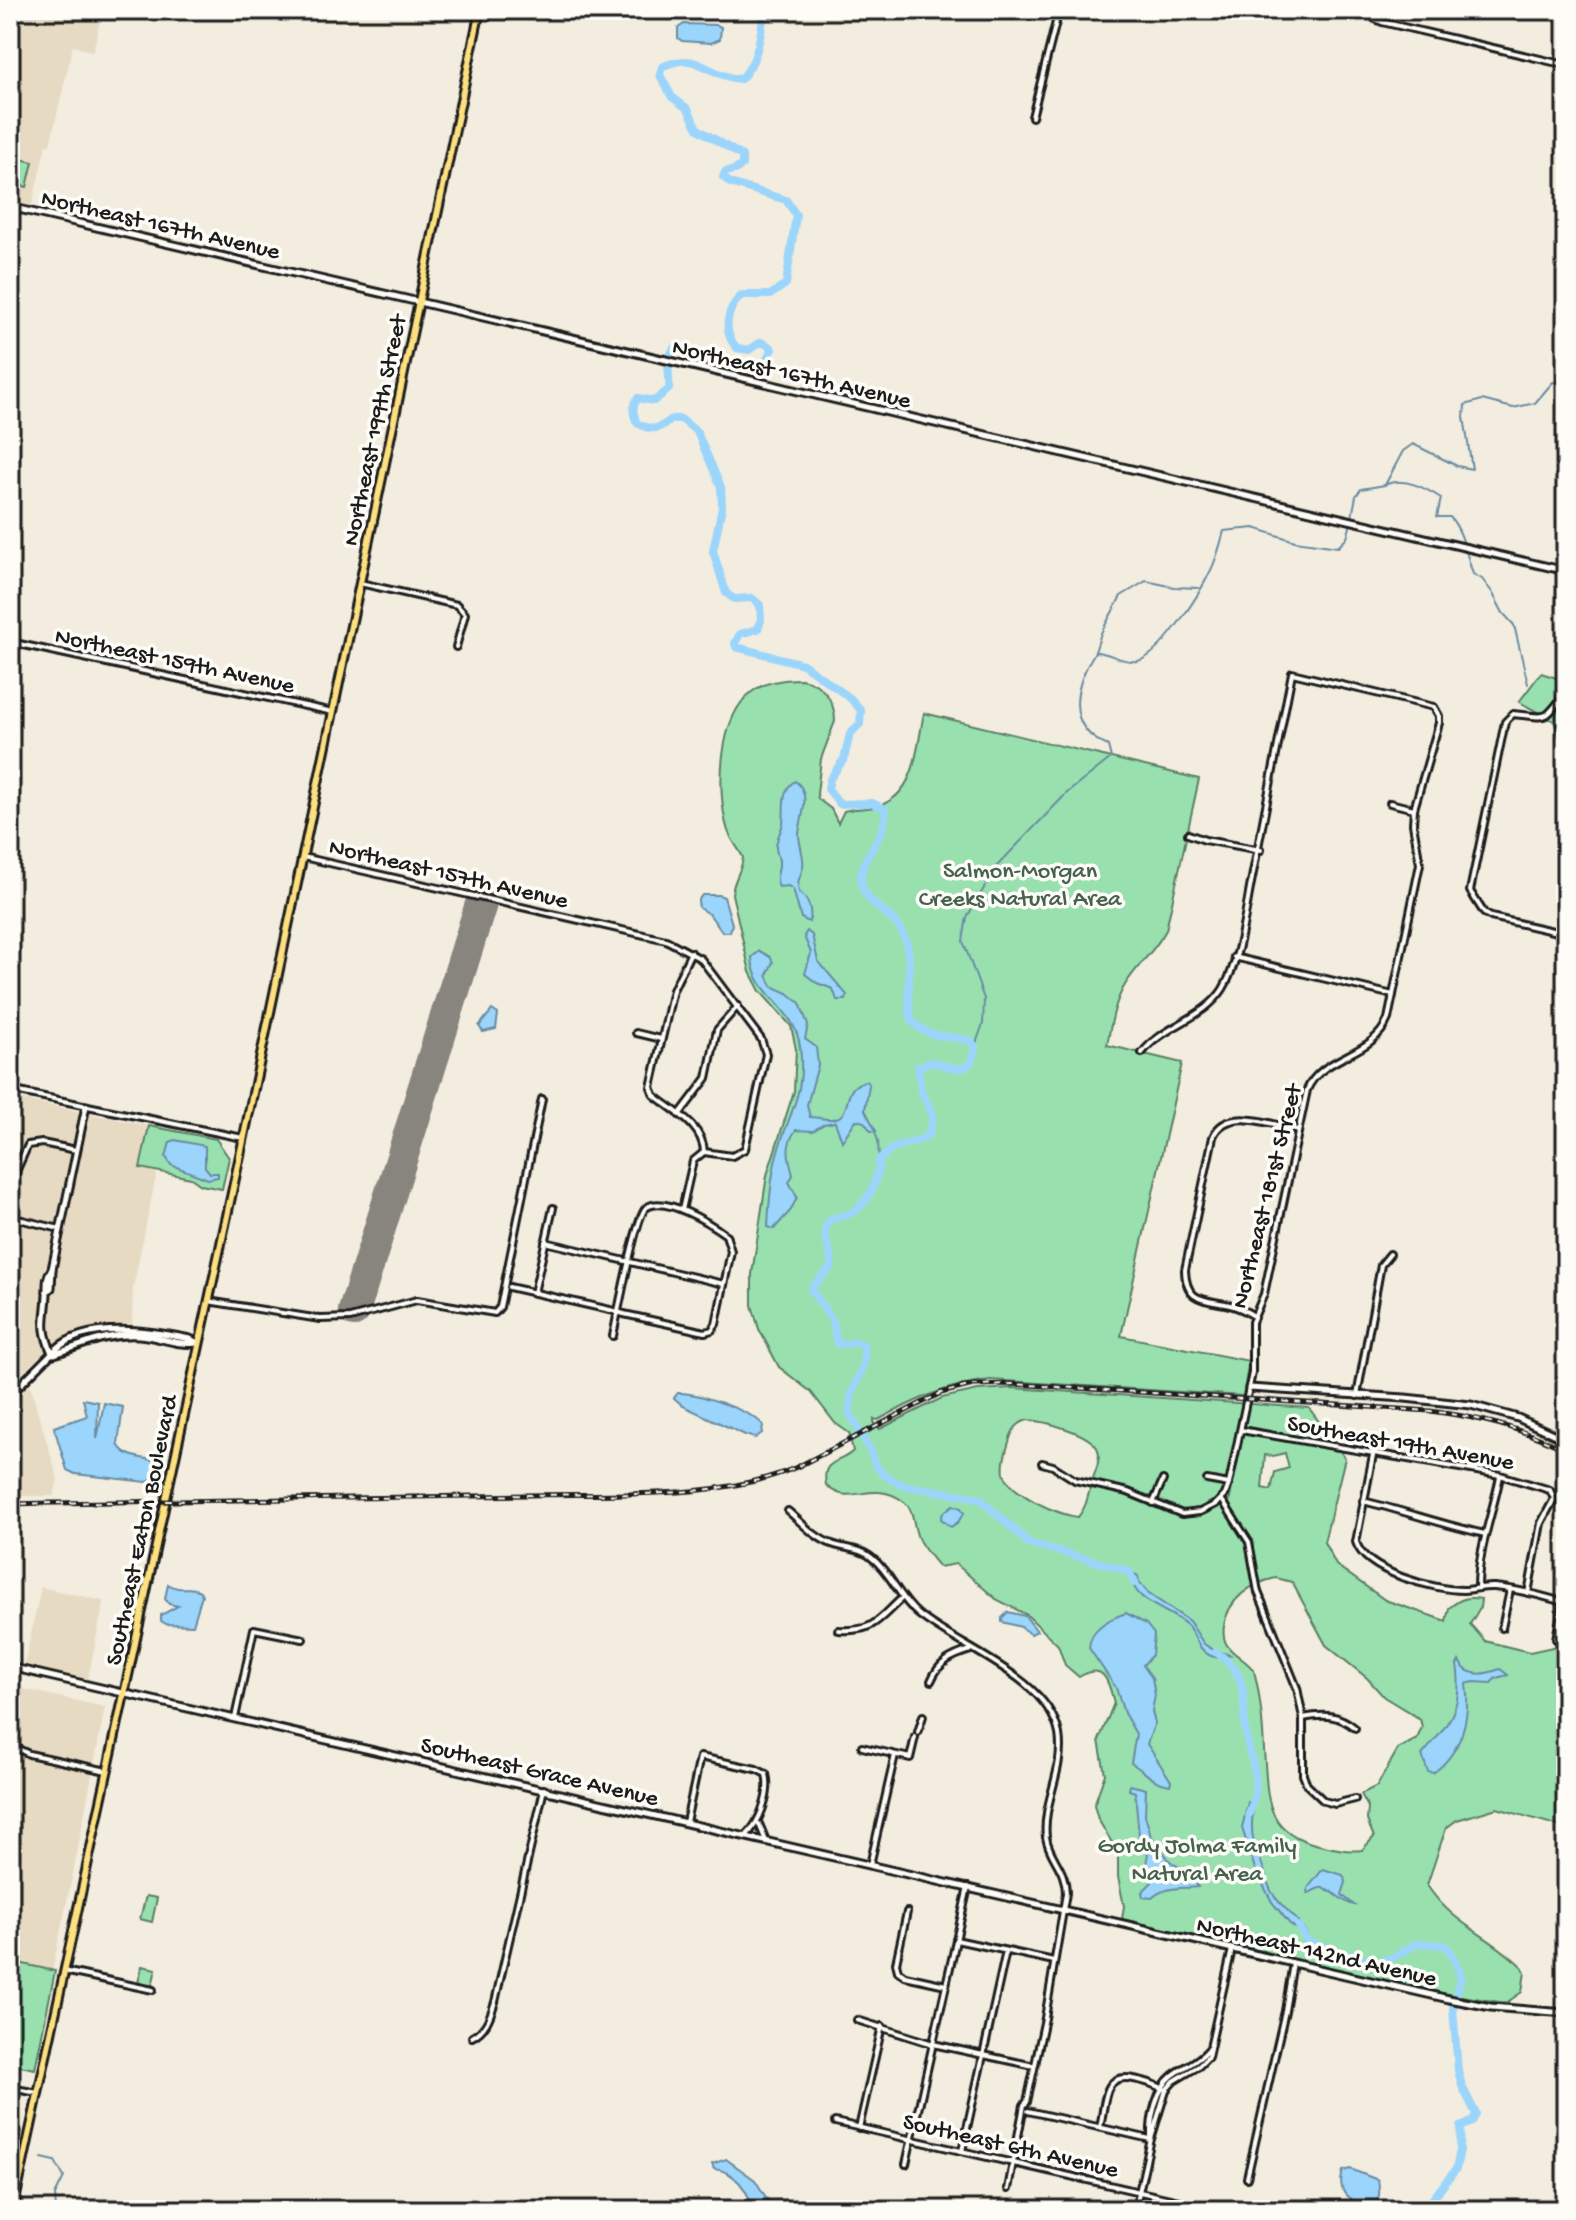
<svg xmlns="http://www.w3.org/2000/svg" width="1576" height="2220" font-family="'Gochi Hand',sans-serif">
  <rect width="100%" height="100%" fill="#f3eddf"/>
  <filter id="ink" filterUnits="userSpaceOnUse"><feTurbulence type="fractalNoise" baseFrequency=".0125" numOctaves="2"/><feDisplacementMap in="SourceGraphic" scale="16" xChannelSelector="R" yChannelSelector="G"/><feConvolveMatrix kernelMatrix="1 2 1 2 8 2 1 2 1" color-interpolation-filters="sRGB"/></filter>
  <g filter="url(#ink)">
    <g fill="#e7dac3">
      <path d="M10,10H102L93,52L73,46L50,145H46L31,210L10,205Z"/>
      <path d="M10,1097L149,1126L140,1168L157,1172L133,1288L132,1327L96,1330L63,1342L39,1357L10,1385Z"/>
      <path d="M29,1382L58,1479L54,1496H10V1403Z"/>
      <path d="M41,1587L104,1601L88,1679L24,1666Z"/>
      <path d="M10,1686L105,1707L75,1864L52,1971L10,1961Z"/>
    </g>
    <g fill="#98e1af" stroke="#5a7e66" stroke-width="2" fill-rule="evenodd">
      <path d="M16,158L33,162L27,187L11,183Z"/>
      <path d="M1541,673L1566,681V758L1554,721L1519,702Z"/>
      <path d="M801,679C821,682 835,700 835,721L821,759L817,794L818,799L831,809L838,823L844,811C856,807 870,810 881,805C917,792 917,745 924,713L1199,779L1166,930C1155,951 1137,965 1125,985C1114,1003 1111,1025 1107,1045L1182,1063L1121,1336L1249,1361L1243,1396L990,1380C948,1384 915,1400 878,1420L874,1419V1425L880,1429L942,1398L978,1390L1013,1388L1309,1408L1345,1458L1324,1542L1336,1565L1385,1600L1446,1621L1449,1608C1460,1599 1467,1596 1481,1599L1480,1608L1470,1624L1485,1641L1517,1649L1530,1652L1566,1644V1828L1497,1808L1457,1820L1446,1828L1427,1885C1452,1925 1492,1936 1523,1968L1525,1972L1522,1992L1506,2003L1442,1993L1122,1919L1124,1906L1118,1877V1853L1098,1819L1094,1805L1105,1774L1099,1740L1114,1703C1109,1683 1105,1661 1079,1677L1065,1665L1058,1645L1027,1615L996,1599L956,1564L939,1567C933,1560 925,1550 920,1542C912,1529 916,1510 903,1501C872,1478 849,1509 826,1485C821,1458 841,1464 853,1451L849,1433L835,1423L811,1392L779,1367L759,1329L752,1305V1274L767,1175L794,1091L796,1049L791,1026L760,991L750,972L732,894C733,880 742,871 743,857C738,848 732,841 728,831C716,793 718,716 753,691C767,681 784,679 801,679ZM1028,1420C1044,1421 1092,1433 1098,1450C1101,1460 1095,1472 1092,1481C1088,1494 1087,1507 1078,1517C1059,1515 1009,1494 1004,1473C1002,1463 1006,1451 1009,1442C1012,1430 1017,1423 1028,1420ZM1232,1452L1238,1453L1229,1504L1235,1515L1233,1518L1219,1499L1225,1489ZM1285,1453L1289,1468L1275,1472L1271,1490L1262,1488L1265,1455L1273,1456ZM1276,1578L1292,1582L1326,1645L1367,1678L1384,1697L1420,1719L1422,1727L1417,1739L1398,1749L1377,1786L1361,1794L1368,1807L1367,1820L1374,1837L1362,1850C1347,1852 1334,1848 1319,1845C1263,1832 1268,1797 1264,1750C1263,1727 1260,1693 1254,1671C1247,1660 1233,1655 1227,1645C1223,1639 1223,1633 1224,1626C1228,1599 1251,1583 1276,1578Z"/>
      <path d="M149,1126L216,1139L229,1158L222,1189L201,1185L191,1178L140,1168Z"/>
      <path d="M146,1896L157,1898L152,1922L140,1919Z"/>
      <path d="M10,1961L55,1971L35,2069L10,2064V2040L14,2022L10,2020Z"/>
      <path d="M142,1966L156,1969L152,1986L138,1983Z"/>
    </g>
    <g fill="#9bd5fb" stroke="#688ba2" stroke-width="2">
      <path d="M684,24L717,25L721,27L720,39L711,43L682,41L678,38V28Z"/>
      <path d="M795,781C813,793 800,818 799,835C799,845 805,857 803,867C801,877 796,880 799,892C808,899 813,910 809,922L801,918L793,889L788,886L779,887C774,876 780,872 779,861C779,857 776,853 776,848C776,839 781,832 783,823C785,808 780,790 795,781Z"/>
      <path d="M702,895H719L724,897L732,924L730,932H722L710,915L699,908L698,901Z"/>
      <path d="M807,931L812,935L818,961L847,995L846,1000H837L833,989L817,983L805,974L811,953L804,936Z"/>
      <path d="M760,951L770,957L773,962L767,975L772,986L788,993L800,1003L808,1025L805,1039L816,1047L818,1065L807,1105L810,1117C816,1117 823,1119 829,1119C856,1120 838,1086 866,1081L869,1085L865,1110L876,1131H871L864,1122L856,1120L842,1141L835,1122L824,1124L813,1131L796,1130C784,1146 789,1158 793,1175L789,1182L797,1197L791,1210L774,1229L768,1227C769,1202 771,1178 777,1154C789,1112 806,1094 800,1047C795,1005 753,995 752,957Z"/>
      <path d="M492,1010L498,1014L496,1029L483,1032L479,1026Z"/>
      <path d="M175,1140L205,1146V1167L210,1173H218V1177L208,1179L171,1165L166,1157L170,1142Z"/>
      <path d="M678,1393C696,1392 752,1411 763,1425L762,1433L755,1438L745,1435L683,1406L674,1398Z"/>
      <path d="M83,1399L98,1402L97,1439L104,1403L123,1407L118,1444C124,1458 144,1458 159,1461L162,1466C160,1475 156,1479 147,1482L75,1474L67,1470L54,1427L87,1416Z"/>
      <path d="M953,1505L961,1508L964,1513L958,1522L951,1527L941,1519L943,1513Z"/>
      <path d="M1130,1572L1138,1576L1139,1582L1149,1594L1189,1621L1204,1644L1214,1650L1230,1655C1222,1658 1213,1659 1206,1653C1197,1647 1195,1634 1188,1626C1169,1608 1132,1605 1130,1572Z"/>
      <path d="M168,1584C181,1593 190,1584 200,1591L202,1595L193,1625L166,1624L161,1621V1615L178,1606L169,1604L165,1599Z"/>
      <path d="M1008,1612L1025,1616L1037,1631L1031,1634L1021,1627L1002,1622V1618Z"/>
      <path d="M1126,1613L1146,1624L1154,1634L1152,1655L1143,1665L1152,1678L1155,1695L1152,1711L1155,1723L1147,1744L1171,1781L1170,1785C1153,1783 1146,1772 1131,1763L1136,1734L1124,1713L1116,1688L1089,1648C1090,1628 1109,1619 1126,1613Z"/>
      <path d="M1459,1661C1468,1678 1484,1675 1500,1669L1508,1675L1496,1678L1491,1683L1474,1682L1466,1684C1471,1718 1461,1753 1433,1773L1428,1772L1422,1755C1448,1725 1464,1708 1457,1665Z"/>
      <path d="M1130,1785L1146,1789L1145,1815L1151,1836L1170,1861L1192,1876L1198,1887C1182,1889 1165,1886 1152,1898L1143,1897L1142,1892L1152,1882L1154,1874L1146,1865L1148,1853L1139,1836L1135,1792L1129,1790Z"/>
      <path d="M1248,1802L1254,1804C1249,1836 1253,1840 1264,1870C1267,1878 1268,1887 1273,1894C1283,1910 1303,1920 1308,1938L1289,1923L1272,1902L1255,1869L1242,1828Z"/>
      <path d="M1323,1869L1343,1875L1346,1882L1342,1895L1354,1905C1342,1903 1328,1885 1320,1888C1315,1889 1312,1892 1308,1893V1888Z"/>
      <path d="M726,2159L755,2180L774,2210H753C748,2190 735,2171 714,2169L712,2164Z"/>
      <path d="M1350,2169L1378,2180C1380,2191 1381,2200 1371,2207C1350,2202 1336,2194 1343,2171Z"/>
    </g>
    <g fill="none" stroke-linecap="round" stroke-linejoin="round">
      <g stroke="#688ba2" stroke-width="2">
        <path d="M1387,484C1405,477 1425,488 1441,498L1437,517H1450C1464,533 1466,555 1473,574L1482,579L1492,592L1503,613L1514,625L1528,684"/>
        <path d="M1352,517L1356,496L1361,489L1385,485L1403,451L1413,444L1457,466L1472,469L1464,417L1465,405L1482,400L1513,408L1535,403L1553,382L1566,384"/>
        <path d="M1095,652L1101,633L1121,596L1146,581L1174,587L1199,588"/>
        <path d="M975,1046L983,1024L984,999L963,941L967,917L997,866L1067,793L1111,758L1108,746C1064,727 1074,686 1095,652C1110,652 1121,663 1137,661C1160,658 1200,593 1210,572C1217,559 1220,545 1224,531L1254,528L1295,541L1338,547L1347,538L1351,523"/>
        <path d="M875,1132L878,1141L879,1160"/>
        <path d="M42,2158L55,2161L64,2177L55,2195L56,2210"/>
      </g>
      <g stroke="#9bd5fb" stroke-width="8">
        <path d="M761,10L764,13C760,37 758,61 741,79C705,76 699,49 662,67L660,75L672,97L688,109L698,129L742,156V165L735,170L725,172L723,177L730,183L786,200L796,215L786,284L770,295H742C726,309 722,332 737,348L749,350L761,342L771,347L772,351L765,362L744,366L675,347C663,362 671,374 669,389L654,401L638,398C631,406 633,414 637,423C653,432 659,429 672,419H681L697,432L721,487L722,507L713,551L726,593L734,599L752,598L760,605L761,620L758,629L740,634L735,643L736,647L803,664L850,698L861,710L860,724L850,734L844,759L830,779L828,789L840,804L872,803L885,809C889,835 861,855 861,878C862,905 890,910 901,930C917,957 903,992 912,1021C929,1039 947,1035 969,1040L975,1046C971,1081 952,1065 930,1062L918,1067L921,1091L933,1115L929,1134L920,1140L895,1147L879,1160C878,1182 867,1210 843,1216C836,1218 832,1216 827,1224C820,1238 834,1252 831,1267L811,1289L833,1322L837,1343C846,1347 856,1338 864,1346V1364L852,1393L849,1412L870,1450L876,1466L883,1474L901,1485L979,1498L1029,1543L1119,1568L1129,1572L1135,1583"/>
        <path d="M1216,1652C1226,1659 1236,1668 1240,1680C1246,1696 1243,1713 1245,1729C1250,1764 1264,1778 1249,1814"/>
        <path d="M1299,1927L1307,1941L1315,1944L1374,1962L1390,1959L1418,1943L1444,1945L1449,1949L1461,1975L1453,2009L1458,2070L1462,2086L1476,2114L1472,2122L1461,2127L1460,2150L1456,2169L1424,2210"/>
      </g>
      <path stroke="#88847e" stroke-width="32" d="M354,1311L481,904"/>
      <defs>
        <g id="minor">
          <path d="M1368,10L1375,19L1382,22L1566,65"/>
          <path d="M1032,117L1059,10"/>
          <path d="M360,583L457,605L465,614L456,647"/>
          <path d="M10,642L333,712"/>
          <path d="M1566,692C1543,723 1549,717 1513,714L1505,722L1470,891L1484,913L1491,917L1566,934"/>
          <path d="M1390,803L1414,809"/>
          <path d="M1188,834L1205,840L1261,850"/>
          <path d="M303,857L666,940L701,959L761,1039L766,1054L745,1149L732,1156L704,1152"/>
          <path d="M691,952L673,990L651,1087L654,1095C673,1111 703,1125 704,1152"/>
          <path d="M1234,957L1393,995"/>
          <path d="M636,1033L661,1039"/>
          <path d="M10,1090L243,1138"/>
          <path d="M679,1115L707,1078L717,1030L738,1006"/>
          <path d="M10,1185L28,1145L42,1143L76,1150"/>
          <path d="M682,1210L693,1161L704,1152"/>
          <path d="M10,1217L60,1229"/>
          <path d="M545,1242L724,1284"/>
          <path d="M509,1287L610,1310L624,1314L705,1332L712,1330L716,1324L731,1251L726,1235C711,1224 664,1194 646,1208C636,1215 617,1317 613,1336"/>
          <path d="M534,1293L553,1208"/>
          <path d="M208,1301L320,1319L350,1318L417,1300L495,1313L500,1307L542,1099"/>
          <path d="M1254,1316C1246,1311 1239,1307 1230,1305C1204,1299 1186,1303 1185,1270L1213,1137C1226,1105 1273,1125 1298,1130"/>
          <path d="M1357,1396L1381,1265L1390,1254"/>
          <path d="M1241,1430L1500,1475L1550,1490L1554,1499L1541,1523L1528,1593"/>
          <path d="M1373,1455L1356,1542C1365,1572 1435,1590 1463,1590C1474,1590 1483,1586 1494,1587C1518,1589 1543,1596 1566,1603"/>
          <path d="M1042,1463L1053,1466L1075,1480L1128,1492L1182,1514L1200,1512L1216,1504L1225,1495L1229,1484L1252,1373V1322L1264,1294L1307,1090C1322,1054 1373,1057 1388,1019L1420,864L1413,824L1414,809L1439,723V716L1434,707L1292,673C1278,743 1265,813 1251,883C1245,914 1239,963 1223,989C1204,1019 1164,1025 1142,1053"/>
          <path d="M1207,1480L1229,1484"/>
          <path d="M1222,1500L1249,1542L1258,1592L1297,1688L1303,1718V1775L1307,1785L1324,1801L1335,1804L1355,1799"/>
          <path d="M1363,1501C1405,1511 1443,1525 1485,1534"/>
          <path d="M1153,1503L1163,1480"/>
          <path d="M788,1511C801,1522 815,1538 832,1544C845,1549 861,1548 872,1558C891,1573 899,1598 918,1614C959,1648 1048,1677 1059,1734C1065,1770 1042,1803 1046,1837C1049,1858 1066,1868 1066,1893L1045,2018L1027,2102L1024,2105L1008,2189"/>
          <path d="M1478,1587C1478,1549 1493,1513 1500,1476"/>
          <path d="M1502,1628L1510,1590"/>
          <path d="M838,1630C874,1632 877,1621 902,1598"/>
          <path d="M1556,1639L1563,1602"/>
          <path d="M931,1681C939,1662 951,1656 971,1650"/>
          <path d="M235,1718L254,1629L303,1639"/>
          <path d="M1303,1718C1324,1714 1338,1714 1355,1728"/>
          <path d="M918,1732L923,1716"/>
          <path d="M10,1745L29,1754L107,1771"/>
          <path d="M862,1747L910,1758L915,1737"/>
          <path d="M686,1822L700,1757L756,1769L766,1774C771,1794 760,1822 746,1836"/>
          <path d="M759,1824L766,1841"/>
          <path d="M870,1865L895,1755"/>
          <path d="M907,1912L896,1963L898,1971L905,1976L946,1985"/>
          <path d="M956,1940L1054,1961"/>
          <path d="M64,1971L153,1990"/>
          <path d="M857,2020L933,2044L1034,2066"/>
          <path d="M472,2037C486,2030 490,2017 495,2002L544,1789"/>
          <path d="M10,2088L38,2093"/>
          <path d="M1028,2111L1150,2139"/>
          <path d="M835,2122L1179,2201"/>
          <path d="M1100,2127C1106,2102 1102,2072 1134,2079C1145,2081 1154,2084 1164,2089"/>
          <path d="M859,2128L882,2026"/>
          <path d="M1151,2136C1150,2118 1157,2088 1172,2076C1184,2066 1197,2063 1208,2050"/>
          <path d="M962,2151L1006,1951"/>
          <path d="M906,2164L968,1887"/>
          <path d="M1247,2178L1285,2011L1293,1963"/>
          <path d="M1135,2210L1151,2139L1166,2090L1174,2081L1199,2066L1208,2057L1232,1949"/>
        </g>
        <g id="tertiary">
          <path d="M419,302L1566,571"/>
          <path d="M52,1269C46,1277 47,1284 47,1294C46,1321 40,1325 52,1353"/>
          <path d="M47,1291L51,1288L52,1269L86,1106"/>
          <path d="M54,1354C85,1345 105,1333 139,1335C158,1336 177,1346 196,1343"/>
          <path d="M1249,1388L1405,1398L1471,1405L1518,1418L1566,1440"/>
          <path d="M10,1395C25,1380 40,1365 55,1350C87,1320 152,1331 190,1339L198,1343"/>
          <path d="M10,1667L1449,1999L1491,2007L1566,2013"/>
        </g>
        <path id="secondary" d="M10,207L419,302"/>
        <path id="primary" d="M13,2210L242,1146L480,10"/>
      </defs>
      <use href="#minor" stroke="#1c1c1c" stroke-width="10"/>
      <use href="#tertiary" stroke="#1c1c1c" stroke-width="11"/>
      <use href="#secondary" stroke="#1c1c1c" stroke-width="11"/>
      <use href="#primary" stroke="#1c1c1c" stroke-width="12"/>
      <use href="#minor" stroke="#fdfcf7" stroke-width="4"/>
      <use href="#tertiary" stroke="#fdfcf7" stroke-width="5"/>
      <use href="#secondary" stroke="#fdfcf7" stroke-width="5"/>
      <use href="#primary" stroke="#fde080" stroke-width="6"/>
      <defs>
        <path id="rail" d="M10,1504C182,1500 354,1499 527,1495C612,1493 718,1501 797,1467L941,1393L973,1385L1013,1384L1430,1411C1479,1417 1522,1428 1566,1450"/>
      </defs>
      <use href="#rail" stroke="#1c1c1c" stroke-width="5"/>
      <use href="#rail" stroke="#fdfcf7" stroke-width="2" stroke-dasharray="6" stroke-linecap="butt"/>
    </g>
  </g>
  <g text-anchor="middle" stroke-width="7" stroke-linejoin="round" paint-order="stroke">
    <g font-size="24" fill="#1c1c1c" stroke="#fdfcf7">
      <text transform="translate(161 223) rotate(13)" y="8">Northeast 167th Avenue</text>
      <text transform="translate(792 372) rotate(13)" y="8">Northeast 167th Avenue</text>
      <text transform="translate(373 430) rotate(-78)" y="8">Northeast 199th Street</text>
      <text transform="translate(175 659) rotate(12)" y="8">Northeast 159th Avenue</text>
      <text transform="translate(449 872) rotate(13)" y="8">Northeast 157th Avenue</text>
      <text transform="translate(1265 1196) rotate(-76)" y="8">Northeast 181st Street</text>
      <text transform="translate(1401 1441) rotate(10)" y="8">Southeast 19th Avenue</text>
      <text transform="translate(140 1530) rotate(-78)" y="8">Southeast Eaton Boulevard</text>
      <text transform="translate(540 1770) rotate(13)" y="8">Southeast Grace Avenue</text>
      <text transform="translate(1317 1950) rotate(13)" y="8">Northeast 142nd Avenue</text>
      <text transform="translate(1011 2144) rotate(13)" y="8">Southeast 6th Avenue</text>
    </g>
    <g font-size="24" fill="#47614f" stroke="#fdfcf7">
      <text x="1020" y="877">Salmon-Morgan<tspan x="1020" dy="28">Creeks Natural Area</tspan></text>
      <text x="1197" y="1852">Gordy Jolma Family<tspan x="1197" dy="28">Natural Area</tspan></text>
    </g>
  </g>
  <rect width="1576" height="2220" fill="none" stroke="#fdfcf7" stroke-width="40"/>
  <rect x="20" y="20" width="1536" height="2180" fill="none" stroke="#1c1c1c" stroke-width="3" filter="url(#ink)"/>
</svg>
